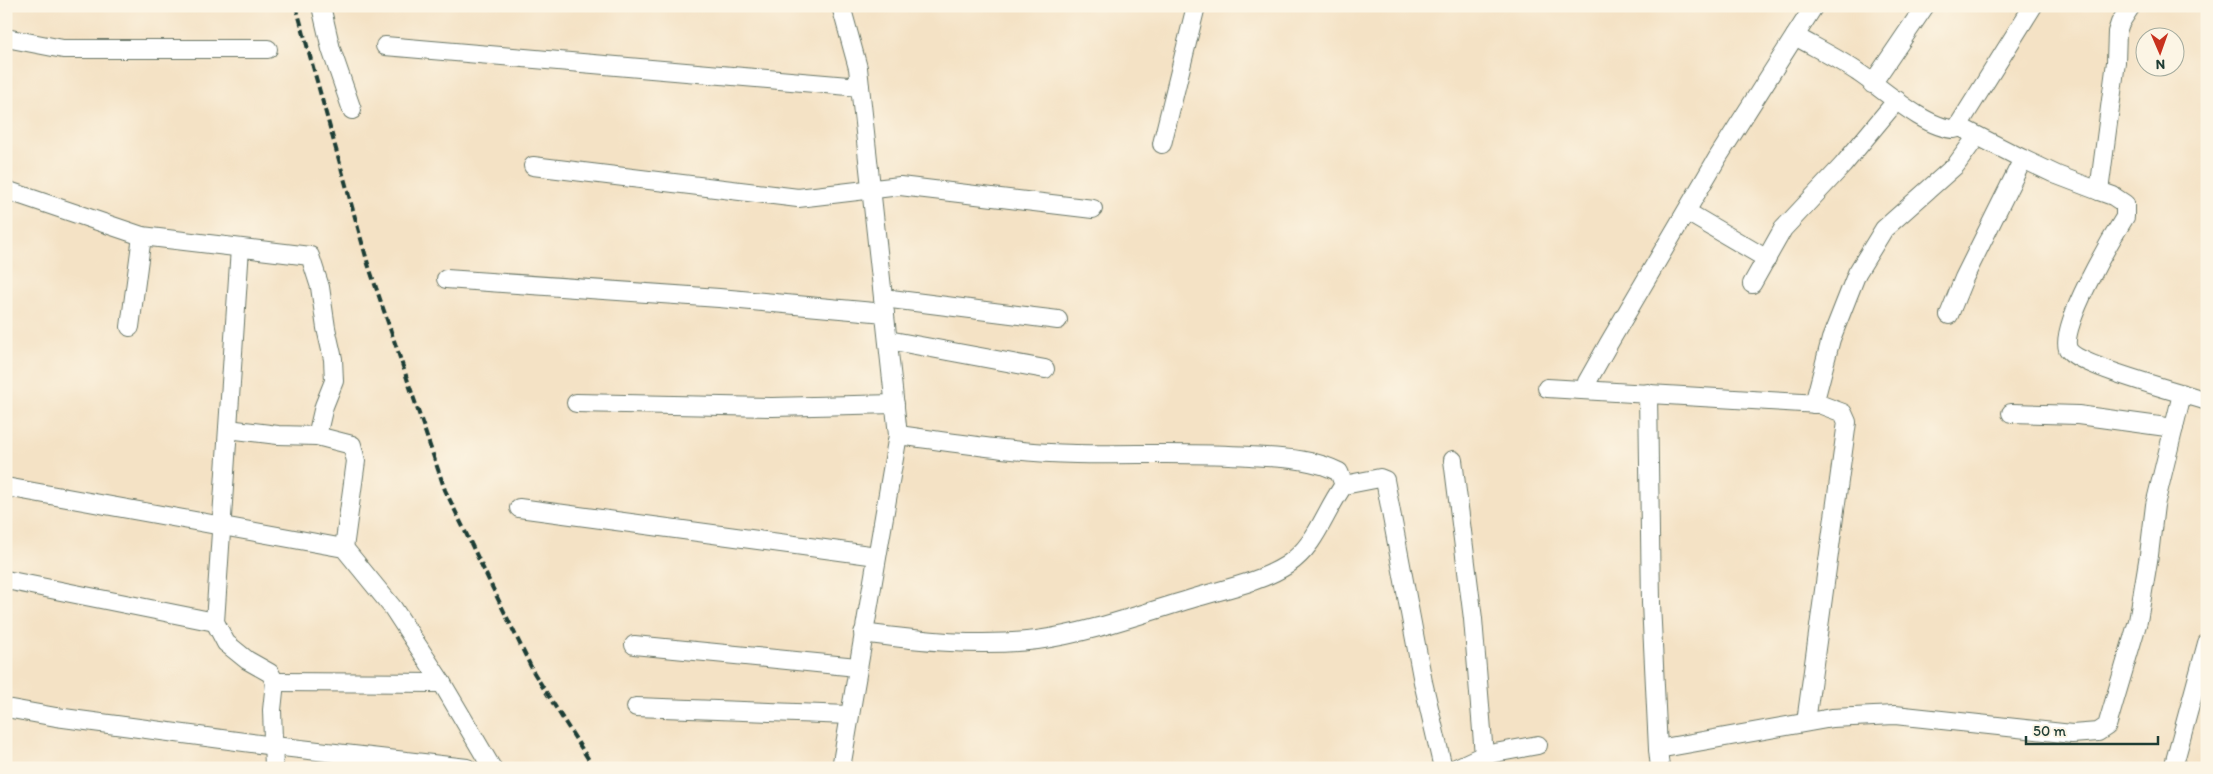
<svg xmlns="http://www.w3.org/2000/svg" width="2213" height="774" font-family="Itim,sans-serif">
  <rect width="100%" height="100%" fill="#fcf5e5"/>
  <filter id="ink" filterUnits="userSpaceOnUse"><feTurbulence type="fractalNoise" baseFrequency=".02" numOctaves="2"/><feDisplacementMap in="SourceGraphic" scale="10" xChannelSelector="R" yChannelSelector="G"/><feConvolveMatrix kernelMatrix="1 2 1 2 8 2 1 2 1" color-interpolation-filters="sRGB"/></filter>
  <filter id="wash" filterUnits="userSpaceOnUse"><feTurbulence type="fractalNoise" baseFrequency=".0096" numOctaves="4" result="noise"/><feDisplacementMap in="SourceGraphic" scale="20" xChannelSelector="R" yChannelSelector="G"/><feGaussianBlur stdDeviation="1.12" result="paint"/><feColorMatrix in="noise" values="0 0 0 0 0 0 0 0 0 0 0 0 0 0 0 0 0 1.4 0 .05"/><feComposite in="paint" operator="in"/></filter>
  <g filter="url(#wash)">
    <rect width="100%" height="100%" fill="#f4e2c5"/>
  </g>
  <g filter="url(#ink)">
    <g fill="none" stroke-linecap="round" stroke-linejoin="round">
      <defs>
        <g id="minor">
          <path d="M321,6L331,49L352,110"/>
          <path d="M841,6L858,68L898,435L841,768"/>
          <path d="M1795,36C1816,48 1839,59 1859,73C1883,89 1926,129 1955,129L1958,126"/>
          <path d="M6,38L63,49H268"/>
          <path d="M385,46L860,87"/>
          <path d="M1872,84L1925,6"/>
          <path d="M1162,144L1196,6"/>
          <path d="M2023,159L1958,126L2033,6"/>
          <path d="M533,166L798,198L900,186L1093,209"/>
          <path d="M6,190L142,236L310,256L320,287L326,328L333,359L334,381L324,406L317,436"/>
          <path d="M2099,191L2113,196L2125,204V217C2111,239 2059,327 2068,349C2076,365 2185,394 2207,401"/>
          <path d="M1687,212L1767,259"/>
          <path d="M240,248L215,622L226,643L247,660L270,673L275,682L272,710L274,768"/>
          <path d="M446,279L719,298L885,313"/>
          <path d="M1752,284L1783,229L1843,165L1897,100"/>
          <path d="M883,298L1058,320"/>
          <path d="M1949,315L1964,278L2023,159L2057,175L2099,191L2116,62L2117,32L2120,23L2131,6"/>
          <path d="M130,327L142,236"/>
          <path d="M888,340L1045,369"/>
          <path d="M1547,388L1819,404L1843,413L1847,422L1806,722"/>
          <path d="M1585,390L1587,382L1609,343L1718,157L1814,6"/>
          <path d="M1648,393L1651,603L1658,749L1832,718L1895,715L2072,734L2098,732L2107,726L2138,621L2149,555L2155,505L2182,394"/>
          <path d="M576,403L772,407L895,404"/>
          <path d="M1814,404L1831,339L1857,273L1884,229L1956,165L1977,136"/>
          <path d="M2011,413L2078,415L2174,428"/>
          <path d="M228,429L278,435L317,436L352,445L356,461L344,548"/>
          <path d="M898,435C957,443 1016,453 1076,454C1134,455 1192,452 1250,456C1280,458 1312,458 1339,472L1344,485"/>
          <path d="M1453,460L1473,619L1485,768"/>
          <path d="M6,487L344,548L393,608L442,683L492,768"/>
          <path d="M519,508L877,556"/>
          <path d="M6,580L215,622"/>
          <path d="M863,633C921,641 980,647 1037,640C1089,633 1141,614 1191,599C1223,589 1259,583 1287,565C1317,545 1324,512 1344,485L1380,478L1385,480L1423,682L1443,768"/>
          <path d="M634,645L857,667"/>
          <path d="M275,682L442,683"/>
          <path d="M636,707L849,715"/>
          <path d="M6,708L56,717L274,746L467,768"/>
          <path d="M1658,749L1660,768"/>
          <path d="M1456,768L1484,755L1538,745"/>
          <path d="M2173,768L2207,643"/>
        </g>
      </defs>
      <use href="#minor" stroke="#6a7767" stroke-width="20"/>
      <use href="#minor" stroke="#fff" stroke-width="18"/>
      <path stroke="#1f3d34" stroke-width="4" stroke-dasharray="8 4" stroke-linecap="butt" d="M296,6L368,264L445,490L534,673L594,768"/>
    </g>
  </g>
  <rect width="2213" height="774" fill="none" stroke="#fcf5e5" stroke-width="25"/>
  <g transform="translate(2160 52) rotate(178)"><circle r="24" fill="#fcf5e5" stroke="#a4ab9e"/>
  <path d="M0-4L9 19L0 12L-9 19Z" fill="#c8321e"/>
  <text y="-8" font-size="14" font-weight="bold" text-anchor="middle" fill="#1f3d34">N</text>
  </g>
  <path d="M2026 736v8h132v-8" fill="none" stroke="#1f3d34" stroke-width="2.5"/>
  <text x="2033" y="736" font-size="15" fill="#1f3d34" stroke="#fcf5e5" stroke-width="4" paint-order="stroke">50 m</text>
</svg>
